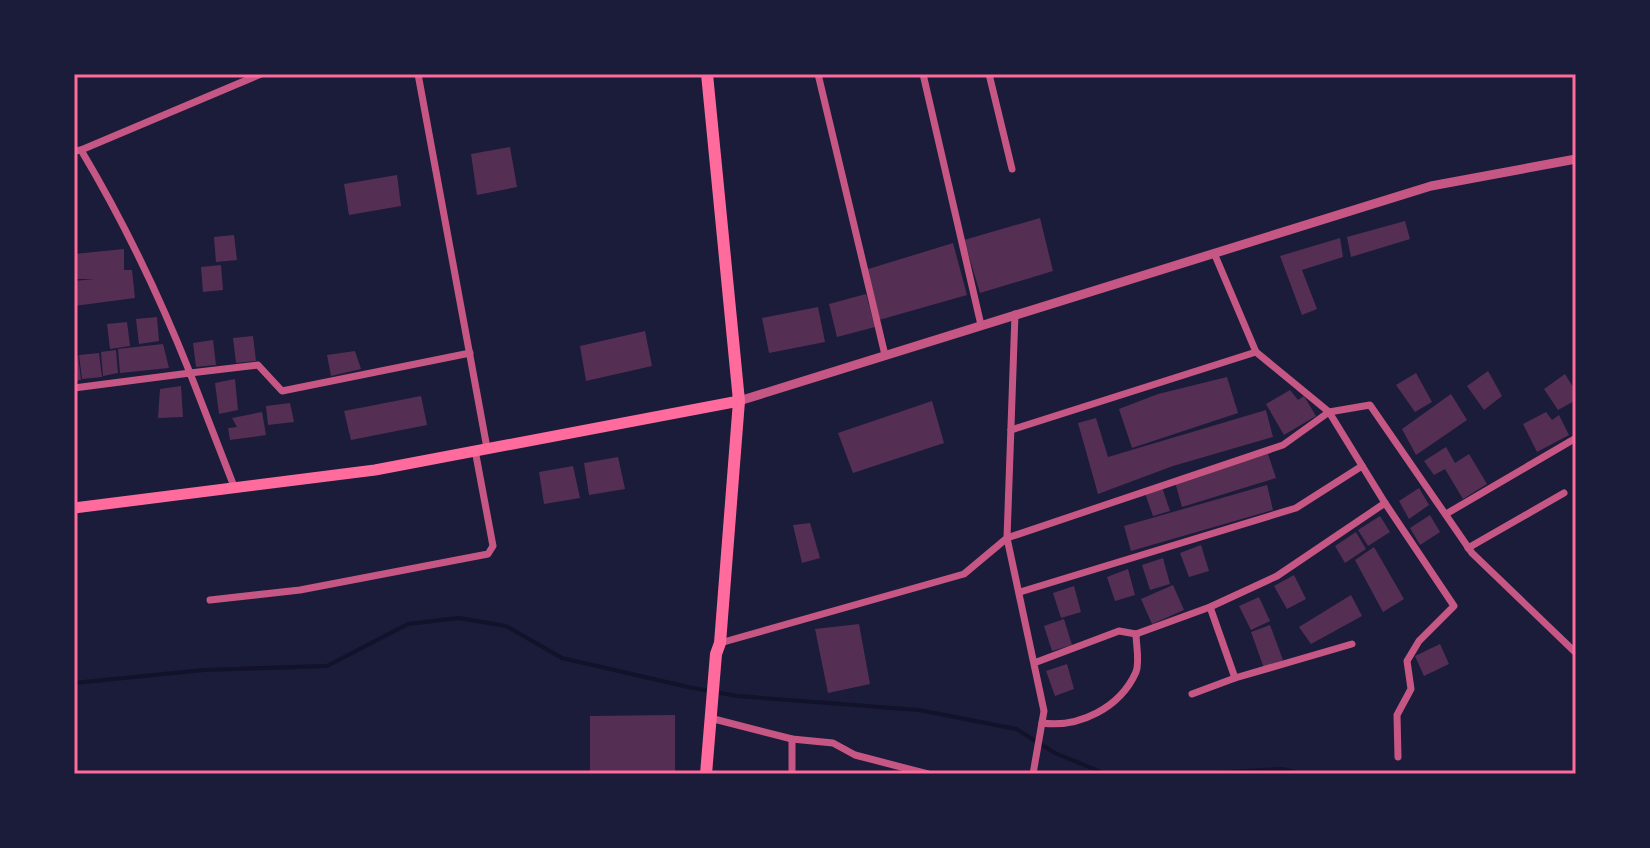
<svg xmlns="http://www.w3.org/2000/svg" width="1650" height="848" font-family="Mulish,sans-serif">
  <rect width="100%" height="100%" fill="#1b1b3a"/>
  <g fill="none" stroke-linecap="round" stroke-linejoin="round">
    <g stroke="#12122b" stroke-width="4">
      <path d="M74,683L204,670L327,666L408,624L458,618L506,626L562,658L688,687L737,696L919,710L1016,729L1055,753L1106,774"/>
      <path d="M1193,774L1282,769L1303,774"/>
    </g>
  </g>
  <g fill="#542f53">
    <path d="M510,147L517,187L477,195L471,154Z"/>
    <path d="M397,175L401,206L349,215L344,184Z"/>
    <path d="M1040,218L1053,271L980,293L964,240Z"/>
    <path d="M1405,221L1410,239L1351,257L1347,237Z"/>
    <path d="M234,235L237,260L216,262L214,237Z"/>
    <path d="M1340,238L1343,257L1302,270L1317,309L1302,315L1280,256Z"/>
    <path d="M953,243L967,295L879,320L865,270Z"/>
    <path d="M124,249V270H132L135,298L74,306V281L94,279H74V254Z"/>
    <path d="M221,265L223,290L203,292L201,267Z"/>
    <path d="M866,294L875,327L837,337L829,304Z"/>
    <path d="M818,307L825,342L769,353L762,318Z"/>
    <path d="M157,317L159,341L139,344L136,319Z"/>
    <path d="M127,322L130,346L110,349L107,324Z"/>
    <path d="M645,331L652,366L586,381L580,346Z"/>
    <path d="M253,336L256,361L236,363L233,338Z"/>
    <path d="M213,340L216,365L196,367L193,343Z"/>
    <path d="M163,344L169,368L120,373L118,349Z"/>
    <path d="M116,350L118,373L103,376L101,352Z"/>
    <path d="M355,351L361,369L331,376L327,355Z"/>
    <path d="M99,353L102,377L82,379L79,355Z"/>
    <path d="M78,355L81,380L74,381V356Z"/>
    <path d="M1488,371L1502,396L1484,410L1467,386Z"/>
    <path d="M1416,373L1432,402L1415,412L1396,385Z"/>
    <path d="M1565,374L1576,392V400L1558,410L1544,389Z"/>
    <path d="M1227,377L1238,413L1132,448L1119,409L1158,394Z"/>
    <path d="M235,379L238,410L219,414L215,383Z"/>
    <path d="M181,386L183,417L158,418L160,389Z"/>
    <path d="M1290,390L1298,400L1304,396L1316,416L1284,435L1266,404Z"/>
    <path d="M1451,394L1467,420L1416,455L1402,429Z"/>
    <path d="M421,396L427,425L351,440L344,411Z"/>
    <path d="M932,401L944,443L853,473L838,433Z"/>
    <path d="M290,403L294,422L268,425L266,406Z"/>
    <path d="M1266,410L1273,437L1173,466L1098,494L1078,423L1096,418L1108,457Z"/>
    <path d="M262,412L266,435L230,440L228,428L237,427L232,418Z"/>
    <path d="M1546,412L1552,420L1559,415L1569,435L1537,452L1523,424Z"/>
    <path d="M1446,447L1455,463L1469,454L1487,484L1463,499L1445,469L1434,475L1424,461Z"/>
    <path d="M1268,454L1276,478L1182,507L1175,482Z"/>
    <path d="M618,457L625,489L589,495L584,463Z"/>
    <path d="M573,466L580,498L544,504L539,472Z"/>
    <path d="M1267,485L1273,510L1131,551L1124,526Z"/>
    <path d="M1162,487L1170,511L1153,516L1145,493Z"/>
    <path d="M1419,488L1429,505L1409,519L1399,501Z"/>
    <path d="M1430,515L1440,532L1420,545L1410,528Z"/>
    <path d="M1380,516L1390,532L1368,546L1358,530Z"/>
    <path d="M810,523L820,558L802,563L793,525Z"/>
    <path d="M1356,532L1366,549L1345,563L1335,546Z"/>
    <path d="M1201,545L1209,571L1189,577L1180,553Z"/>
    <path d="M1374,547L1404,599L1383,612L1355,560Z"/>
    <path d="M1163,558L1170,584L1150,590L1142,565Z"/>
    <path d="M1128,569L1135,595L1115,601L1107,577Z"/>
    <path d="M1294,575L1306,599L1287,609L1274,586Z"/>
    <path d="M1173,585L1184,610L1152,624L1141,599Z"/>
    <path d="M1074,586L1081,612L1061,618L1053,593Z"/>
    <path d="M1351,595L1362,616L1311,644L1299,627Z"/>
    <path d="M1259,597L1270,621L1251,630L1239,606Z"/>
    <path d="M1064,619L1072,645L1052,651L1044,626Z"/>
    <path d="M859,624L870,684L828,693L815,629Z"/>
    <path d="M1270,625L1283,660L1264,668L1251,632Z"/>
    <path d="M1440,644L1449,664L1424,676L1415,656Z"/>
    <path d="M1067,664L1074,689L1055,696L1046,671Z"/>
    <path d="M675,715V774H590V716Z"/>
  </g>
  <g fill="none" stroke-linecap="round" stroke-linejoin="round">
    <g stroke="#c65784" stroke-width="7">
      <path d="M418,74L487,448"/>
      <path d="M818,74L885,355"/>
      <path d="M923,74L981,325"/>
      <path d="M989,74L1012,169"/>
      <path d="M81,150L261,74"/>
      <path d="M74,151L81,150C124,222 159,295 190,373L258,365L282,391L470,353"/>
      <path d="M1214,253L1256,352L1329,412L1370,405L1472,553L1576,653"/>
      <path d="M74,388L190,373L235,489"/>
      <path d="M1011,430L1256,352"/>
      <path d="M1385,503L1454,606L1419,641L1407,661L1411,689L1397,715L1398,757"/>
      <path d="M1446,514L1576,438"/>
      <path d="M1468,548L1564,493"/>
      <path d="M1020,592L1296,508L1362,466"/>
      <path d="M210,600L300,590L488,554L493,546L475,450"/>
      <path d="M1210,607L1235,678L1352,644"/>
      <path d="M720,643L964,574L1007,538L1015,314"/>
      <path d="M1192,694L1235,678"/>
      <path d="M710,718L792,739L833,743L855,755L928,774"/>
      <path d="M1042,723C1079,728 1120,708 1136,672C1140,662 1136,644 1136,634"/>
      <path d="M792,774V739"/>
      <path d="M1033,774L1044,711L1007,538L1283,445L1329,412L1385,503L1277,576L1210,607L1136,634L1119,631L1034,663"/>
    </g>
    <path stroke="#c65784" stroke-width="9" d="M739,401L1431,186L1576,159"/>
    <path stroke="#ff6b9d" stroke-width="11" d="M74,508L375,470L739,401"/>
    <path stroke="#ff6b9d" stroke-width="12" d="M706,774L716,654L720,643L739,401L707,74"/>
  </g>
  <rect width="1650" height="848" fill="none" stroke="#1b1b3a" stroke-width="152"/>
  <rect x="76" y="76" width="1498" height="696" fill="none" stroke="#ff6b9d" stroke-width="3"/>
</svg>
